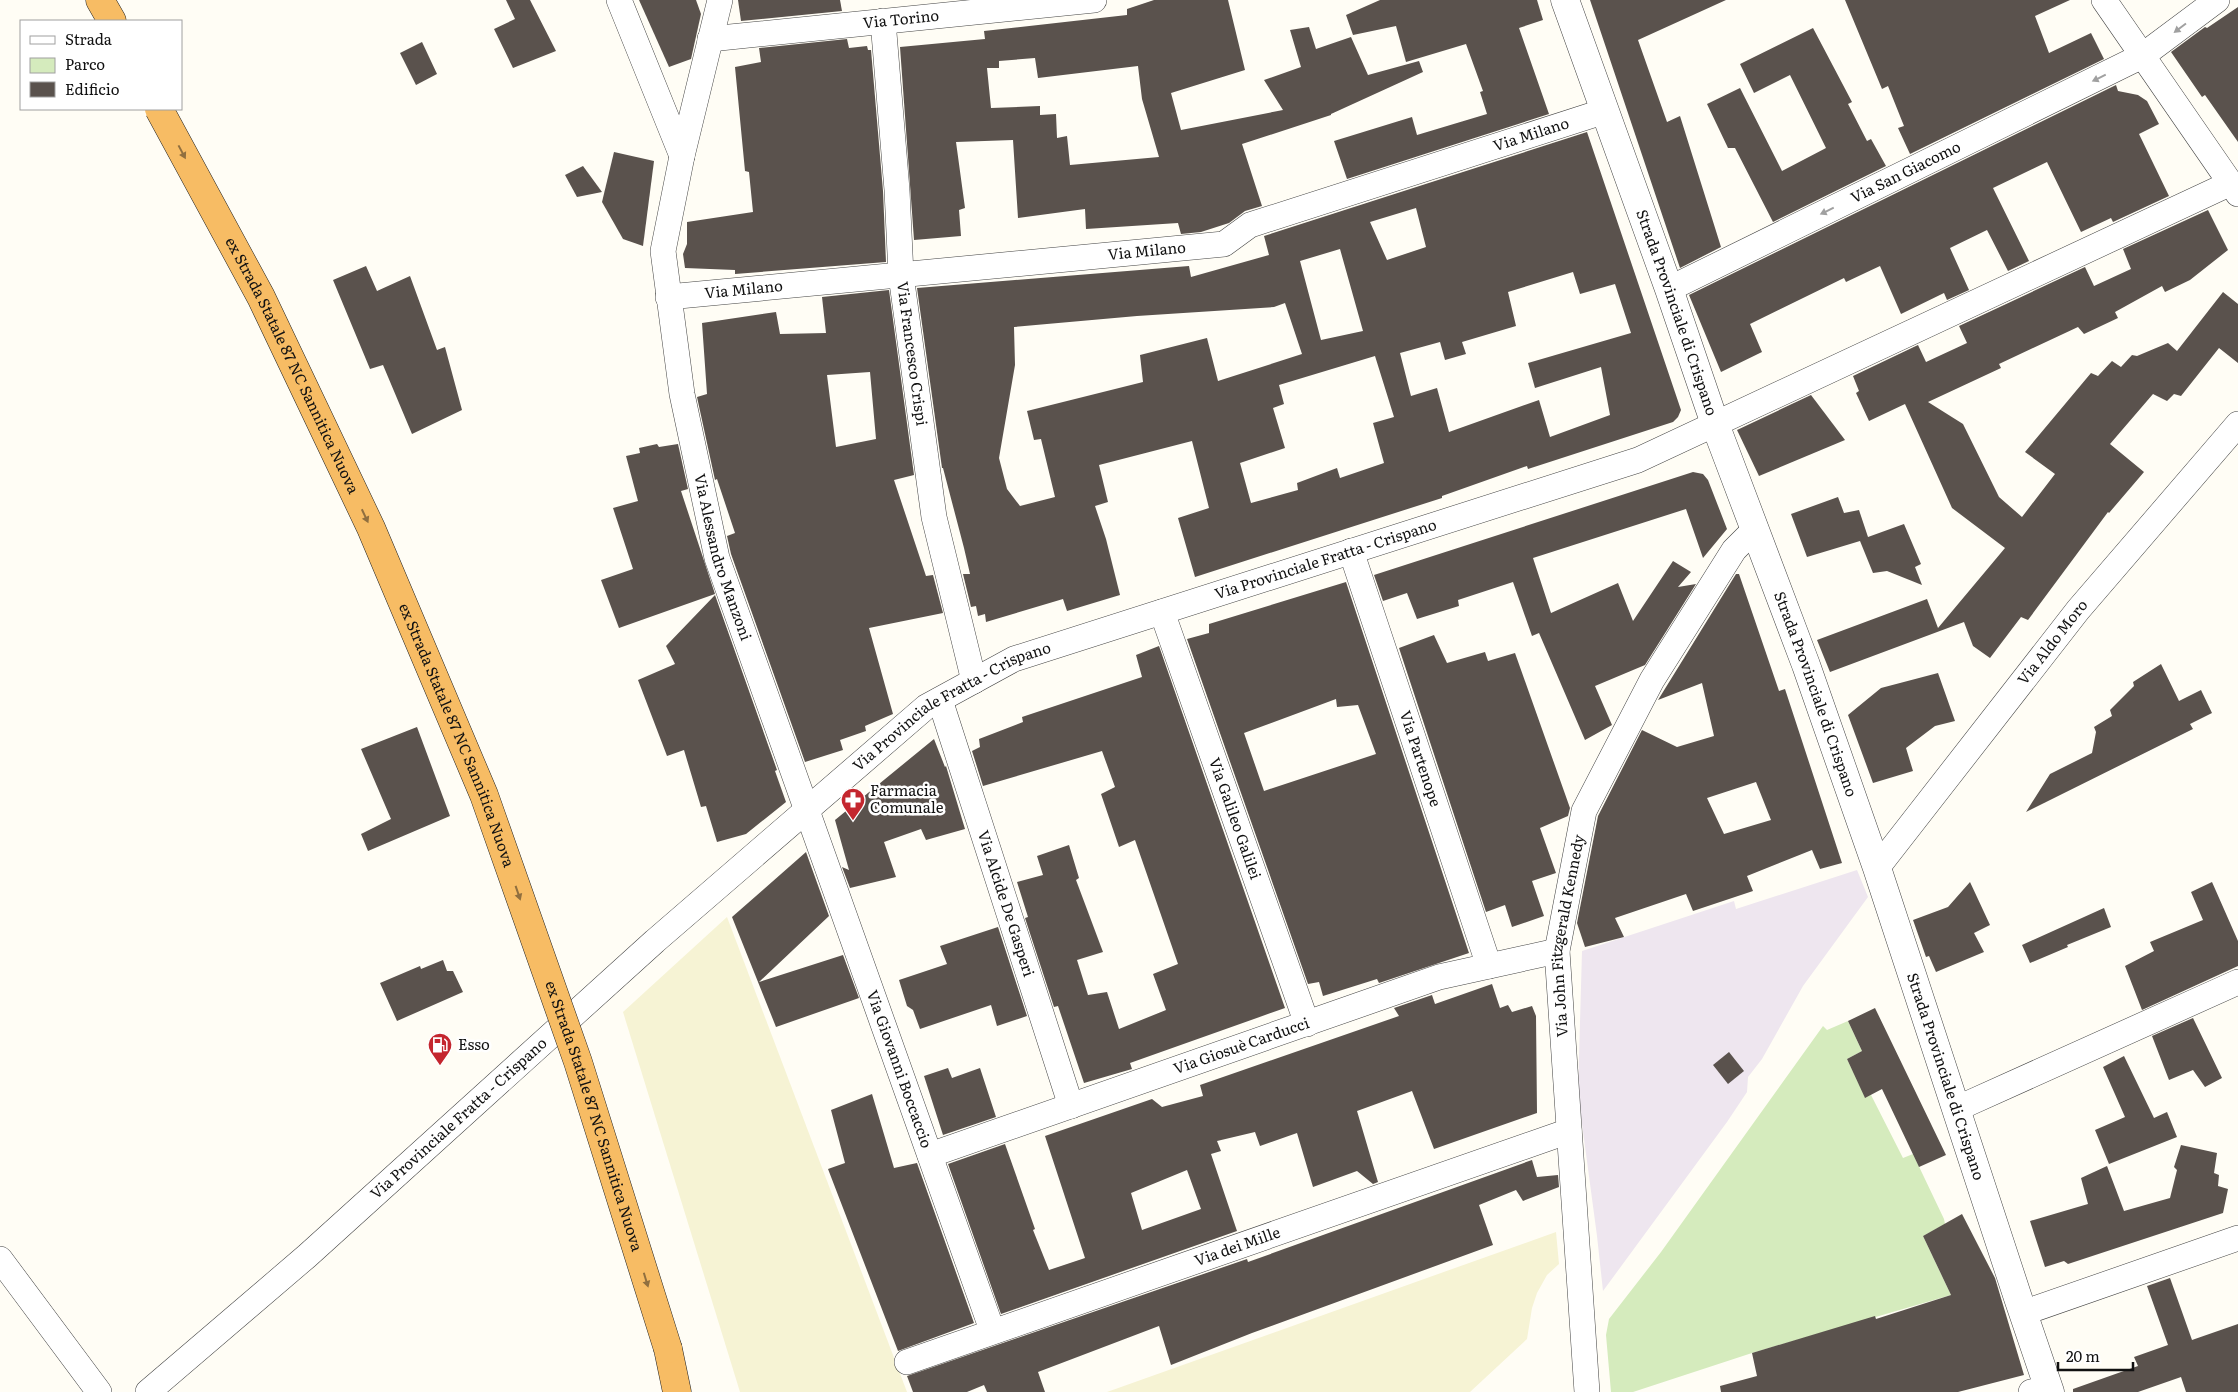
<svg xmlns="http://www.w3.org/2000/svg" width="2238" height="1392" font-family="Literata,serif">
  <rect width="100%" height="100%" fill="#fffdf5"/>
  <path fill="#eee6ef" d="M1857,870L1868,897L1803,986L1762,1059L1748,1077L1747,1092L1727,1122L1603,1291L1597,1236L1578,1094L1582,951L1734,901L1736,909Z"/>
  <g fill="#f6f3d4">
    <path d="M727,917L907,1392H740L623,1012Z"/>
    <path d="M1556,1232L1559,1264L1547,1275L1537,1293L1532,1308L1527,1339L1470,1392H1107Z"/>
  </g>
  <path fill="#d5ebbd" d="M1848,1021L1862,1051L1847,1059L1865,1097L1871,1095L1903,1158L1913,1154L1944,1219L1945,1224L1923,1236L1951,1295L1752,1353L1633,1392H1611L1606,1335L1609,1319L1661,1252L1823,1026L1827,1030Z"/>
  <g fill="#5a524d" fill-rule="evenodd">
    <path d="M506,0H530L556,51L513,68L494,29L515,19Z"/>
    <path d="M639,0H696L701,14L691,59L669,67Z"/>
    <path d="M738,0H840L842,11L741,21Z"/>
    <path d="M1154,0H1228L1245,70L1171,93L1181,130L1283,110L1264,80L1301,67L1290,30L1309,27L1316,49L1351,37L1368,75L1419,61L1423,72L1331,114V115L1242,144L1262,206L1245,211L1229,223L1201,232L1181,234L1178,223L1086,229L1085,209L1018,218L1013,140L956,142L965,208L959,210L961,236L914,240L900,47L985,39L984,31L1127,15V9ZM1035,58L1038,78L1138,66L1142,99L1159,157L1070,165L1067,136L1057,138L1056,114L1040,115V106L991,108L987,68H999V61Z"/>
    <path d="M1380,0H1537L1543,20L1519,28L1549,114L1347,179L1334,141L1412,117L1417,135L1487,114L1480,92L1483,91L1466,44L1406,62L1396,26L1353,35L1346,15Z"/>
    <path d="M1590,0H1726L1638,40L1667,122L1680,116L1721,247L1680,268Z"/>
    <path d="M1845,0H2070L2035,16L2049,53L2091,33L2104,59L1910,154L1898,128L1904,126L1888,86L1882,89Z"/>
    <path d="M2238,7V142L2205,95L2202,97L2171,52L2205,27L2207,28Z"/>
    <path d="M1813,28L1852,102L1848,104L1867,141L1871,139L1886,166L1773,222L1735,148H1728L1707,104L1740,88L1782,171L1826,148L1790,75L1754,93L1740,64Z"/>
    <path d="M847,39L849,48L867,46L868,50H871L883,191L886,262L735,274V270L685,268L683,254L687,244V222L753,212L749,172L745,171L735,67L761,62L759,48Z"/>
    <path d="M422,42L437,74L416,85L400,53Z"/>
    <path d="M2116,85L2118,91L2138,95L2147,101L2159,124L2139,134L2169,196L2113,222L2111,218L2081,232L2047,162L1993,188L2029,261L2008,271L1987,230L1950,248L1969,290L1947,300L1944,293L1901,314L1880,266L1846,282L1844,278L1750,324L1762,352L1721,372L1689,295Z"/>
    <path d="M1587,132L1681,410L1678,417L1673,422L1528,469L1527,466L1442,496V498L1195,577L1178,518L1209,508L1192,441L1099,465L1108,502L1095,506L1106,539L1120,595L1067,611L1063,599L986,622L985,614L978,616L976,606L971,607L963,574H970L964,548L943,468H942L917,288L1189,266L1191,277L1269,255L1264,236ZM1416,208L1426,247L1387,260L1370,222ZM1340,249L1363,331L1321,340L1300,261ZM1573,272L1580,294L1615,284L1631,333L1528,363L1535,388L1601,367L1610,415L1550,437L1539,400L1449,432L1437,388L1411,396L1400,353L1440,342L1445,360L1466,354L1462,342L1516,326L1508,292ZM1285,303L1302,354L1218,381L1207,338L1140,355L1143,382L1027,411L1034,440L1041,439L1055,497L1020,506L1007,489L999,458L1015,365L1014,327L1137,316L1274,307ZM1375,356L1394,417L1373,423L1384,463L1340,478L1337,468L1297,483L1298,490L1251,503L1240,463L1285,448L1273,408L1284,404L1279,385Z"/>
    <path d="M614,152L654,161L643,246L623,239L602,202Z"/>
    <path d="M583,166L602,192L577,197L565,175Z"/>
    <path d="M2208,210L2228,250L2190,280L2165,292L2162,286L2115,312L2118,318L2084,334L2078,327L1999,364L2001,368L1928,402L1963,424L1999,497L2022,517L2055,474L2025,452L2091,373L2098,376L2112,361L2121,367L2132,355L2137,356L2168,343L2177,351L2223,292L2238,304V363L2219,348L2181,396L2174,394L2167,401L2153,394L2110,444L2144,472L2109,513L2108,512L2028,620L2021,617L1990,658L1973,646L1964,622L1830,672L1817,640L1927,599L1938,628L2005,548L1952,508L1905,404L1869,421L1856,393L1859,391L1853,376L1918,345L1926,362L1967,343L1959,326L2085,267L2094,286L2131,269L2123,249Z"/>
    <path d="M366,266L377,291L410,276L437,350L445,347L462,410L412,434L383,365L370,369L333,280Z"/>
    <path d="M889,290L914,475L894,480L926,576L933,575L943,613L869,628L893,714L865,726L866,731L840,740L843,750L805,762L731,554L727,536L735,533L717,479L715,480L697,397L707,394L702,323L776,312L780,334L826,333L822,297ZM870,372L876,439L836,447L827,375Z"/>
    <path d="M1811,395L1845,440L1759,476L1737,430Z"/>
    <path d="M657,444L659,447L678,444L688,489L681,491L715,594L619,628L601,580L633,569L613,508L638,501L626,456L640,453L639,448Z"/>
    <path d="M1693,472L1703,474L1708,480L1727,529L1703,558L1686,509L1533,558L1551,613L1618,583L1633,621L1673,561L1691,572L1678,587L1696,584L1645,665L1595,686L1612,725L1585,740L1539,633L1532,636L1513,582L1458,600L1459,606L1417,619L1407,593L1383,601L1374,575Z"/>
    <path d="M1838,497L1844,513L1859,510L1868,537L1904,524L1921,564L1915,567L1922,585L1887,571L1873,573L1860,541L1807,557L1791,514Z"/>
    <path d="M1736,574H1739L1779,691L1785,689L1842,863L1820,869L1812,850L1747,876L1753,891L1693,911L1686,894L1615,918L1624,937L1585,947L1577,923L1598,816L1642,730L1677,747L1714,736L1702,683L1658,700ZM1756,782L1771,820L1724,834L1707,798Z"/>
    <path d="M1346,582L1469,953L1379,983L1377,979L1323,996L1319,982L1308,984L1187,639L1209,633V624ZM1336,699L1337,707L1358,705L1376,754L1264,791L1244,733Z"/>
    <path d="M715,595L777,770L775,771L786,802L746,834L717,842L706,806L701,807L684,750L667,756L638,680L675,664L666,646Z"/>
    <path d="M1434,635L1447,663L1485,652L1488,661L1515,653L1570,808L1568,816L1540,828L1556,873L1532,881L1544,916L1512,927L1505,905L1486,912L1399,648Z"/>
    <path d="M1159,646L1285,1008L1130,1063L1132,1069L1084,1083L1058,1006L1054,1007L1025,918L1028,917L1017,882L1043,875L1037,856L1069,845L1079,878L1076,880L1103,952L1077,960L1088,995L1107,992L1119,1029L1166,1010L1153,974L1178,964L1135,840L1119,847L1101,794L1115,787L1102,751L983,786L972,751L980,747L979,739L1023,722L1022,717L1142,677L1136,655Z"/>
    <path d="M2161,664L2179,701L2201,690L2212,713L2190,724L2193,729L2026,812L2050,774L2092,753L2096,732L2094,727L2112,716L2110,710L2134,686L2133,682Z"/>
    <path d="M1938,673L1955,721L1935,726L1906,748L1913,771L1873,783L1848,715L1881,688Z"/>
    <path d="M417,727L450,816L368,851L361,834L391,819L361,749Z"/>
    <path d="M934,739L945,767L946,766L965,829L926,840L921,829L884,842L896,877L850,888L842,867L849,870L835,820Z"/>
    <path d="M806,852L829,916L759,982L843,955L859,998L776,1027L732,917Z"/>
    <path d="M1970,882L1990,925L1974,933L1984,952L1936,972L1929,956L1926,957L1913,920L1948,907Z"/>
    <path d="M2212,882L2238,941V966L2142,1010L2125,966L2154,951L2150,942L2203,920L2191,892Z"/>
    <path d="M2104,908L2111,927L2067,945L2068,947L2030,963L2022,945Z"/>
    <path d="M998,927L1027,1016L997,1026L991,1005L920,1029L913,1010L907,1006L899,980L947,964L940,946Z"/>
    <path d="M443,960L447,971H453L463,992L397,1021L380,983L420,966L421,969Z"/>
    <path d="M1492,984L1500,1008L1508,1005L1512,1012L1532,1006L1536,1016L1537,1113L1434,1149L1412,1091L1357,1111L1378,1182L1373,1184L1357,1171L1313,1187L1297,1133L1260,1146L1255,1132L1217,1141L1221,1151L1211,1154L1237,1231L1001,1314L948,1164L1005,1144L1035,1229L1033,1230L1049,1270L1085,1258L1045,1136L1152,1099L1162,1107L1203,1096L1200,1085L1399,1016L1394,1008L1432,995L1435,1004ZM1187,1170L1201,1209L1142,1230L1131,1193Z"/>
    <path d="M1875,1008L1946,1155L1919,1167L1882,1089L1865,1098L1847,1059L1862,1051L1848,1021Z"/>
    <path d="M2193,1018L2222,1078L2205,1087L2193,1070L2169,1080L2152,1036Z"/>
    <path d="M1729,1052L1744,1071L1728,1084L1713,1065Z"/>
    <path d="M2124,1056L2154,1118L2167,1112L2177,1137L2109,1164L2095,1130L2125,1117L2103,1067Z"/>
    <path d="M948,1068L952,1078L980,1068L996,1117L943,1135L924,1076Z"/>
    <path d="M872,1094L894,1168L917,1163L974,1323L898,1351L828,1169L845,1163L831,1110Z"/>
    <path d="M2181,1145L2217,1153L2214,1173L2219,1175L2218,1186L2228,1189L2223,1213L2068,1264L2064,1261L2045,1267L2030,1221L2088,1204L2081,1178L2107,1166L2124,1211L2170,1198L2177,1170L2174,1167Z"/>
    <path d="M1532,1160L1537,1177L1558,1175L1559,1187L1523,1201L1516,1190L1479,1205L1493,1245L1252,1333L1171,1365L1159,1326L1038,1372L1045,1392H987L984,1385L967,1392H913L907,1376L1247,1259L1248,1262Z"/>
    <path d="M1962,1214L1995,1278L2024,1375L1958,1392H1721L1720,1386L1757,1376L1752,1353L1875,1316L1876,1319L1951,1295L1923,1236Z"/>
    <path d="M2170,1278L2192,1340L2238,1324V1392H2186L2181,1377L2138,1392H2073V1389L2138,1366L2134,1357L2168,1345L2147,1286Z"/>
  </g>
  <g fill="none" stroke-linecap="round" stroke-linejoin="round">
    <defs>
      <g id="minor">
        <path d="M619,0L682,156"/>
        <path id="s1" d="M720,0L682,156L663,251L682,394L717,558L992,1330"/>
        <path d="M2104,0L2238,194"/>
        <path id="s2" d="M883,21L897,190L901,275L934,517L974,681"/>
        <path id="s3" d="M710,39L1094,0"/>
        <path id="s4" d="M1669,289L2142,56L2217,0"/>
        <path id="s5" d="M668,297L1224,244L1250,225L1605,111"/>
        <path id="s6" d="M1351,551L1489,966"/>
        <path id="s7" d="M1162,612L1307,1024"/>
        <path id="s8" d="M940,700L1071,1106"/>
        <path id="s9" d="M1877,868L2078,610L2238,424"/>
        <path d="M1956,1109L2238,982"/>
        <path id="s10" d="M930,1155L1439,977L1557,951"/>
        <path d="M0,1259L99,1392"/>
        <path d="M2023,1313L2238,1238"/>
        <path id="s11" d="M907,1362L1569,1131"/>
        <path id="s12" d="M148,1392L307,1256L655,941L926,707L1014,659L1638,460L2231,183"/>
        <path id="s13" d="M1587,1392L1557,951L1584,811L1652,680L1734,550L1754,530"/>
        <path d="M2031,1392L2049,1388"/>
      </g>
      <g id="tertiary">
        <path id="s14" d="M1565,0L1669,289L1715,424L1806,665L1877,868L2018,1298L2050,1392"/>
      </g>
      <g id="trunk">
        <path d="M100,0L112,21"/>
        <path d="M668,1349L677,1392"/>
      </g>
    </defs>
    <use href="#minor" stroke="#444" stroke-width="26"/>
    <use href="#tertiary" stroke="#444" stroke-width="29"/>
    <use href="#trunk" stroke="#222" stroke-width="29"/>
    <use href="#minor" stroke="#fff" stroke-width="25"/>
    <use href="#tertiary" stroke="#fff" stroke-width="28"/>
    <use href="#trunk" stroke="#f7bc64" stroke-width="28"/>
    <defs>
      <g id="trunk-bridge">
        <path id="s15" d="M159,109L261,297L371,528L484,795L578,1062L668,1349"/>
      </g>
    </defs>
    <use href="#trunk-bridge" stroke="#222" stroke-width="29" stroke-linecap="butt"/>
    <use href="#trunk-bridge" stroke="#f7bc64" stroke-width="28"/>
  </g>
  <defs><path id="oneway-solid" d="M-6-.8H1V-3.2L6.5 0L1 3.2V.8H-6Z" transform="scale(1.25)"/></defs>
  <g fill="#a0a0a0">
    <use href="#oneway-solid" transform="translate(2180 28) rotate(143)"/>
    <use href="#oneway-solid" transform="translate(2099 78) rotate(154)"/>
    <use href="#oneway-solid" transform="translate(1827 211) rotate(154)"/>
  </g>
  <g fill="#906f3f">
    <use href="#oneway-solid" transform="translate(182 152) rotate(62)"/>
    <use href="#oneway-solid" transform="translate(365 516) rotate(65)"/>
    <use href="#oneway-solid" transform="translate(518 893) rotate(71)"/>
    <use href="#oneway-solid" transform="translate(646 1280) rotate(73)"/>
  </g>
  <defs>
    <symbol id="pharmacy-pin" viewBox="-11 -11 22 30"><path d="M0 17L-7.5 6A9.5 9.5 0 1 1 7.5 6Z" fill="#c4262e" stroke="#fff"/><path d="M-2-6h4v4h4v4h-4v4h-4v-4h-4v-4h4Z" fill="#fff"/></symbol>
    <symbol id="fuel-pin" viewBox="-11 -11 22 30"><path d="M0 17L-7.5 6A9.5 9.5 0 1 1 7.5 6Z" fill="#c4262e" stroke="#fff"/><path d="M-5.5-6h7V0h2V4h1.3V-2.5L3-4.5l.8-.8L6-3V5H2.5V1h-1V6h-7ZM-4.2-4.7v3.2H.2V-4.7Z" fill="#fff"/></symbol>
  </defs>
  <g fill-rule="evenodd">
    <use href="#pharmacy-pin" x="839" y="786" width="28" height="38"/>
    <use href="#fuel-pin" x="426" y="1031" width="28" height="38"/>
  </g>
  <g text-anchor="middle" stroke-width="5" stroke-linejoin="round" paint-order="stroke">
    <g font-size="15" fill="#111" stroke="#fff">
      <text dy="5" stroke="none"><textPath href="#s3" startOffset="192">Via Torino</textPath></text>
      <text dy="5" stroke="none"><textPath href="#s5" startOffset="886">Via Milano</textPath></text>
      <text dy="5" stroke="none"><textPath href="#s4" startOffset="264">Via San Giacomo</textPath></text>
      <text dy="5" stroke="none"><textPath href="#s5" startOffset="481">Via Milano</textPath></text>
      <text dy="5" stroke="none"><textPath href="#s5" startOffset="76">Via Milano</textPath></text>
      <text dy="5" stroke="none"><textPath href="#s14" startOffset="332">Strada Provinciale di Crispano</textPath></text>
      <text dy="5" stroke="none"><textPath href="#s2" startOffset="334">Via Francesco Crispi</textPath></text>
      <text dy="5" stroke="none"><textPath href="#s15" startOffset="289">ex Strada Statale 87 NC Sannitica Nuova</textPath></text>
      <text dy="5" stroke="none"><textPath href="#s1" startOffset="570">Via Alessandro Manzoni</textPath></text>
      <text dy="5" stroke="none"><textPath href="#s12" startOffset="1464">Via Provinciale Fratta - Crispano</textPath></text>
      <text dy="5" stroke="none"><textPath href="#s9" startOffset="286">Via Aldo Moro</textPath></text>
      <text dy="5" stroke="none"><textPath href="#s14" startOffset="738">Strada Provinciale di Crispano</textPath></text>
      <text dy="5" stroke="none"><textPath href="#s12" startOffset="1059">Via Provinciale Fratta - Crispano</textPath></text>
      <text dy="5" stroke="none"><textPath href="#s15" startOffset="694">ex Strada Statale 87 NC Sannitica Nuova</textPath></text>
      <text dy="5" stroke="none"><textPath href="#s6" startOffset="219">Via Partenope</textPath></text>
      <text dy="5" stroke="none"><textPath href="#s7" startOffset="219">Via Galileo Galilei</textPath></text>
      <text dy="5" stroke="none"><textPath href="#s8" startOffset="214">Via Alcide De Gasperi</textPath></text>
      <text dy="5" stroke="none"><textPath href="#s13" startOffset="458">Via John Fitzgerald Kennedy</textPath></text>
      <text dy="5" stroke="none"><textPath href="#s10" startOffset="330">Via Giosuè Carducci</textPath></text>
      <text dy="5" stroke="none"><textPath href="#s1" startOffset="1112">Via Giovanni Boccaccio</textPath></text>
      <text dy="5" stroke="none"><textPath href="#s14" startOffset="1142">Strada Provinciale di Crispano</textPath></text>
      <text dy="5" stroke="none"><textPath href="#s15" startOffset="1099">ex Strada Statale 87 NC Sannitica Nuova</textPath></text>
      <text dy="5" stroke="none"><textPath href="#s12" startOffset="414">Via Provinciale Fratta - Crispano</textPath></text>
      <text dy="5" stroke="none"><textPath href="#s11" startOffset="350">Via dei Mille</textPath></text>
    </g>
    <g font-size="15" fill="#111" stroke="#fff" text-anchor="start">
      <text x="870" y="796">Farmacia<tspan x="870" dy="17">Comunale</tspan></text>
      <text x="458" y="1050">Esso</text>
    </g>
  </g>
  <rect x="20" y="20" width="162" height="90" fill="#ffffff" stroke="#a0a0a0"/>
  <rect x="30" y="36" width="25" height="8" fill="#ffffff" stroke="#a0a0a0"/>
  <text x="65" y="45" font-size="15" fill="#111111">Strada</text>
  <rect x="30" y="58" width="25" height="15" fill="#d5ebbd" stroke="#a0a0a0"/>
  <text x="65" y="70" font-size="15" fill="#111111">Parco</text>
  <rect x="30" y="82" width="25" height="15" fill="#5a524d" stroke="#a0a0a0"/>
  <text x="65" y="95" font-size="15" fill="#111111">Edificio</text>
  <path d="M2058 1362v8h75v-8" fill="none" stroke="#111111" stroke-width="2.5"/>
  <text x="2066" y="1362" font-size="15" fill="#111111" stroke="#ffffff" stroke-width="4" paint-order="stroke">20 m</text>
</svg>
